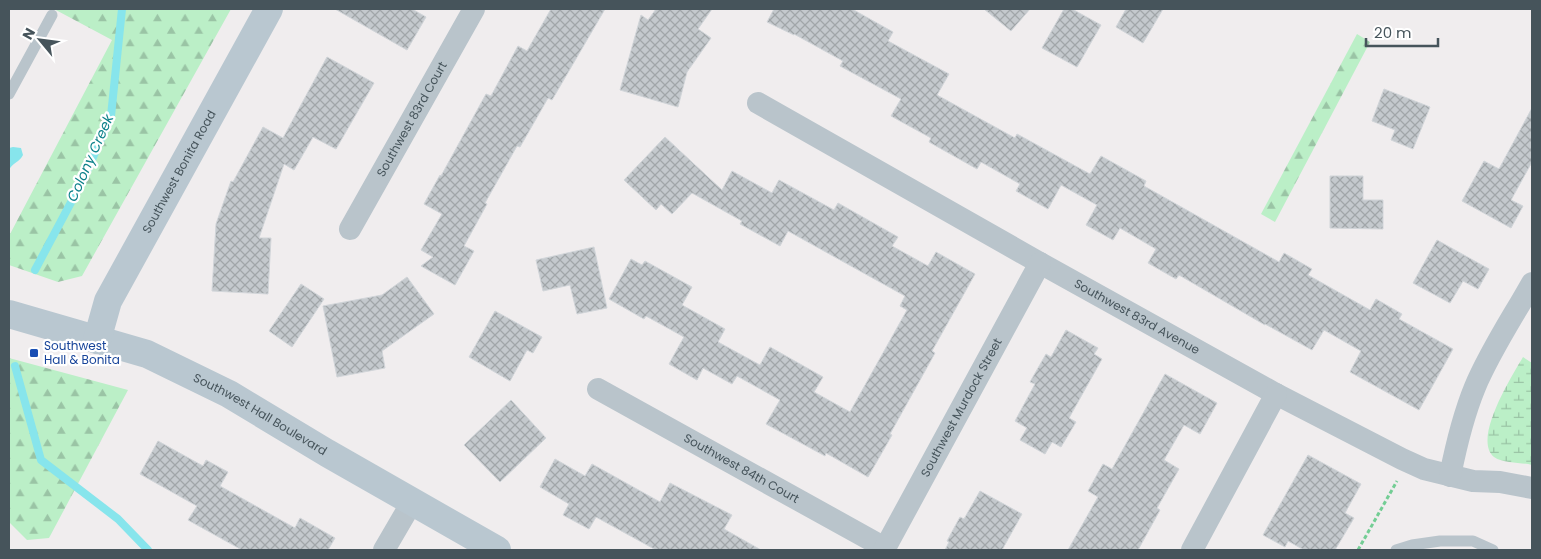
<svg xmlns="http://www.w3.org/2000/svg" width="1541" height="559" font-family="Poppins,sans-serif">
  <defs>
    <pattern id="forest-firs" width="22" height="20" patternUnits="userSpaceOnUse" patternTransform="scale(1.25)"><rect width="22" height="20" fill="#bbefc7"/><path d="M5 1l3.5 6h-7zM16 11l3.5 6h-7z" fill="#9ac4a5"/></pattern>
    <pattern id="wetland-marsh" width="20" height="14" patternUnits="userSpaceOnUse" patternTransform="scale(1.25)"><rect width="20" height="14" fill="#bbefc7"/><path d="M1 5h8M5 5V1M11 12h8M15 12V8" fill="none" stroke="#9ac4a5"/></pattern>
    <pattern id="building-cross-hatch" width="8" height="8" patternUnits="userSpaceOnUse" patternTransform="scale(1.25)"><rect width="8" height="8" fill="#c4c9cd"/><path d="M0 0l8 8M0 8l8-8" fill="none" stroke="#a1a6a9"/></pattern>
  </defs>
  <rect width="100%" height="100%" fill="#f0edee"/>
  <g fill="url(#forest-firs)">
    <path d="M54,9H231L82,276L58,282L9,265V236L112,40Z"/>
    <path d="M1357,34L1370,42L1275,222L1261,214Z"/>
    <path d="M9,358L128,390L49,538L27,540L9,522Z"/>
  </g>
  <path fill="url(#wetland-marsh)" d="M1523,357L1532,363V465C1521,462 1504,464 1494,457C1472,439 1512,376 1523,357Z"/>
  <path fill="#87e5ec" d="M13,147L21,148L23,155C20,162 12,163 9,170V148Z"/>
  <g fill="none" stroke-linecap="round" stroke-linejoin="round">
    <g stroke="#87e5ec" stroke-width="8">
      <path d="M35,270L84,178L111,116L122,9"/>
      <path d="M15,366L41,460L118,519L148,550"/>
    </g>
  </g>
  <g fill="url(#building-cross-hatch)" stroke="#d1d5d9">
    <path d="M335,9H412L426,17L407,50Z"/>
    <path d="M551,9H605L552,100L548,98L520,147L517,146L485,203L487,204L464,246L474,251L455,285L421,266L433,257L421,250L442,214L424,204L440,175L441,176L486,94L491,96L518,46L527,51Z"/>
    <path d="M656,9H712L698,29L711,38L687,72L678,107L620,90L641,15L648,20Z"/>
    <path d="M774,9H852L893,32L888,41L949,74L937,95L1015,138L1017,134L1090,174L1101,156L1146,181L1144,186L1279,262L1284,253L1312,269L1308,275L1370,310L1376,299L1402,314L1399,319L1453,349L1419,410L1350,372L1361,351L1324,330L1312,350L1265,324V325L1179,275L1176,279L1148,263L1156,249L1120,228L1113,240L1086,225L1097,205L1061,185L1048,209L1016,191L1020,184L981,162L977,169L929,142L931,138L891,116L901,99L840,66L843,61L794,34V35L767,22Z"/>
    <path d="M984,9H1030L1011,31Z"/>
    <path d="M1064,9H1072L1101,25L1077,67L1042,48Z"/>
    <path d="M1126,9H1163L1143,43L1116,27Z"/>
    <path d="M327,57L374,83L336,149L313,137L294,170L284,164L259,238H271L268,294L212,291L216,224L231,181L233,182L263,127L283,138Z"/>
    <path d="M1384,89L1430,107L1413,149L1391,140L1395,130L1372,121Z"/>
    <path d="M1532,108V162L1511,200L1523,206L1511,228L1462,201L1484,161L1499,169Z"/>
    <path d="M665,137L722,190L732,171L772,193L779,180L834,210L838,203L898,237L892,246L928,266L936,252L975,274L932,351L935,353L890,434L892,435L868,477L826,453L825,456L766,424L780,400L737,376L732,384L703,368L697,380L669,364L684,337L646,316L644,319L609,299L631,259L642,265L645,261L692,287L682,305L725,329L718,342L760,365L770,347L823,377L814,392L850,412L907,310L900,306L905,296L788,231L780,246L740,224L742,221L692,193L672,214L661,204L656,210L624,180Z"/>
    <path d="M1330,176H1363V200H1383V229L1330,228Z"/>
    <path d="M1437,240L1489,269L1478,289L1463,281L1450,303L1413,283Z"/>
    <path d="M594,247L607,308L577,314L570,285L543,291L536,260Z"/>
    <path d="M407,277L434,314L382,351L385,368L337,377L323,306L382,295Z"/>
    <path d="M301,284L324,299L292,347L269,331Z"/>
    <path d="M495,311L542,337L533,353L527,350L510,381L469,357Z"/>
    <path d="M1066,330L1098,348L1094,354L1102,359L1069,418L1076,422L1061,447L1052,442L1045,454L1020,440L1027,428L1015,421L1035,384L1030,382L1046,354L1051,357Z"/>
    <path d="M1165,374L1217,403L1200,434L1184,425L1164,460L1179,469L1157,508L1160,510L1138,550H1068L1098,497L1088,491L1103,464L1112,469Z"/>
    <path d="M511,400L546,438L500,482L464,445Z"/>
    <path d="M158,441L203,466L206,460L228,472L220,486L295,528L300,518L335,538L328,550H242L188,520L197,506L140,474Z"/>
    <path d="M1308,455L1361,484L1345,513L1354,518L1335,550H1304L1288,541L1285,547L1263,535Z"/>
    <path d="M555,459L585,476L592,464L660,502L670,483L732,515L724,529L761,550H656L596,517L589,529L563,515L569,504L540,487Z"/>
    <path d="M980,491L1022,514L1002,550H945L949,542L947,541L960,517L964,519Z"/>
  </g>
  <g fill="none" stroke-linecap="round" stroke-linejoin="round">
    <path stroke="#73cd94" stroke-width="3" stroke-dasharray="4 2.5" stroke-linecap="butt" d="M1358,550L1397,481"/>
    <g stroke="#b9c4cb" stroke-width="11">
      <path d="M9,94L52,15"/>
      <path d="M1396,550L1412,545L1440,541H1473L1493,550"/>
    </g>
    <g stroke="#b9c4cb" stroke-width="22">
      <path id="s1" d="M758,103L1040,263L1276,394L1402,459L1424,469L1473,481L1500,482L1532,488"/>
      <path id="s2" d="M350,229L474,9"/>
      <path id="s3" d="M598,389L885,548"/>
      <path d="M1450,476C1456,446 1463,416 1475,387C1490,351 1513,317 1532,283"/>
      <path d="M384,550L412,502"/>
      <path id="s4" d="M884,550L1040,263"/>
      <path d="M1192,550L1276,394"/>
    </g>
    <g stroke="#b9c7d0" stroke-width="28">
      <path id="s5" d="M9,314L147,354L229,394L327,453L497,550"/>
      <path id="s6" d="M97,340L108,301L269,9"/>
    </g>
  </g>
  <rect fill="#1a4fb4" stroke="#fff" stroke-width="2" x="29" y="348" width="10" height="10" rx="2.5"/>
  <g text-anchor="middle" stroke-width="4.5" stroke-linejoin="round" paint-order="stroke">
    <g font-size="12" fill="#46545b" stroke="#fff">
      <text dy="4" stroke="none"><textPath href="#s2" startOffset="126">Southwest 83rd Court</textPath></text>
      <text dy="4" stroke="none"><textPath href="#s6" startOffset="188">Southwest Bonita Road</textPath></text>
      <text dy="4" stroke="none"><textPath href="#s1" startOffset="435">Southwest 83rd Avenue</textPath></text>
      <text dy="4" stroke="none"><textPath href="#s4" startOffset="162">Southwest Murdock Street</textPath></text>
      <text dy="4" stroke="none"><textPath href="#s5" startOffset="272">Southwest Hall Boulevard</textPath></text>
      <text dy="4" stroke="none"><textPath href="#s3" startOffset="164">Southwest 84th Court</textPath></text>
    </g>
    <g font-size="12" fill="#164399" stroke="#fff" text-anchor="start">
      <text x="44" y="350">Southwest<tspan x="44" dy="14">Hall &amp; Bonita</tspan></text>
    </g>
    <g font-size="14" font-style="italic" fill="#0c818a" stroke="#fff">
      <text transform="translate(90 158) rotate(-66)" y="5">Colony Creek</text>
    </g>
  </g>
  <rect width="1541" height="559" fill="none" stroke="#46545b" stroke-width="20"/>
  <g transform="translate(40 40) rotate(299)" stroke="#ffffff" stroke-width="4" paint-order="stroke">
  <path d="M0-4L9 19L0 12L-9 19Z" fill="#46545b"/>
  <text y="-8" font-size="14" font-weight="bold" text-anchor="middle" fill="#46545b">N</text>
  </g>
  <path d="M1366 38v8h72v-8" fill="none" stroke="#46545b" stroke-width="2.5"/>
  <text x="1374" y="38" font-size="15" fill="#46545b" stroke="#ffffff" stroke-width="4" paint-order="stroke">20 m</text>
</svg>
